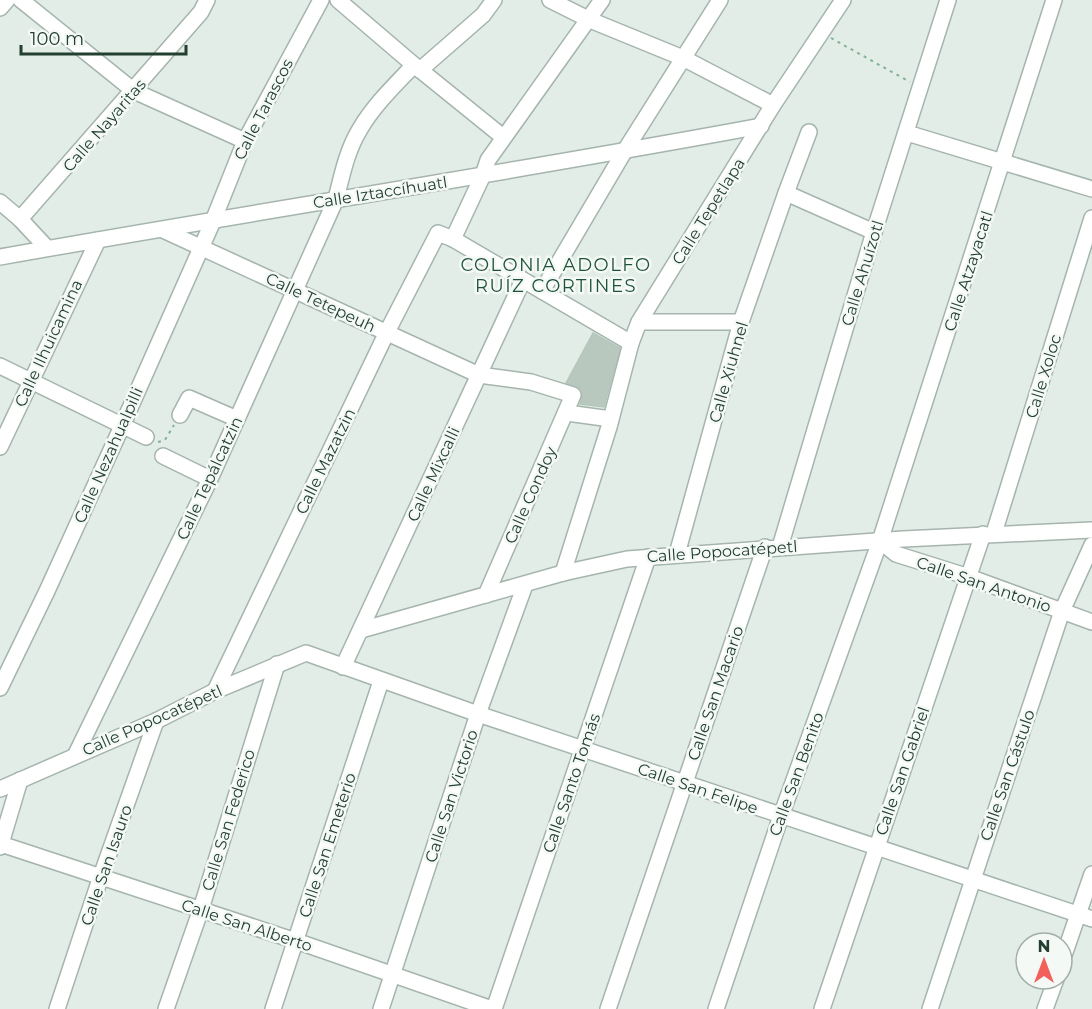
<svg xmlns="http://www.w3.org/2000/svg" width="1092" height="1009" font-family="Montserrat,sans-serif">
  <rect width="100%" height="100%" fill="#e3ede7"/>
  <path fill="#b8c8bf" stroke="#b5c7bc" stroke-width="1.5" d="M593,333L620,348L604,407L580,404L583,394L581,389L566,383Z"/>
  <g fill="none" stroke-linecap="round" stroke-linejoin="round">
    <defs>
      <g id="minor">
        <path d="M21,0L134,91L245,141"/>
        <path d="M338,0L414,65L503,137"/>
        <path d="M550,0L590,20L683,58L773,105"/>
        <path d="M0,8L7,0"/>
        <path d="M420,70L483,15L494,0"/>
        <path d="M907,133L1092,189"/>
        <path d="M786,193L874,232"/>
        <path d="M0,202L20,219L47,248"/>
        <path d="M20,219L201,12L207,0"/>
        <path d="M163,230L479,375L531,382L573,395L486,595"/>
        <path d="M453,239L483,175L488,160L602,0"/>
        <path d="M0,257C253,212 508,173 761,126"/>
        <path d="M542,291L624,152L720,0"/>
        <path d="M639,322H741"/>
        <path d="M0,366L146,437"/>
        <path d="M567,413L611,419"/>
        <path d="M180,415L189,398L237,419"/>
        <path d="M0,447L98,240"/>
        <path d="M163,456L210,479"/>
        <path d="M994,533L1092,218"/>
        <path d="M880,541L896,554L969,577L1092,622"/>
        <path d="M780,547L874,232L948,0"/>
        <path d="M677,554L741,322L786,193L809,132"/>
        <path d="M563,573L609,427L631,343L639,322L773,105L843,0"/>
        <path d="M361,630L563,573L627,559L903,539L1092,530"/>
        <path d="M343,667L523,280"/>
        <path d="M0,688L47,591L122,426L213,221L245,141L321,0"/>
        <path d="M215,691L387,332L438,233L453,239L631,343"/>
        <path d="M76,754L210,479L336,199C342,175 347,150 360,129C374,105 395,85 414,65"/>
        <path d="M0,789L156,721L215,691L306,653L478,714L1092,919"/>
        <path d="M1,844L296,941L492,1009"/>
        <path d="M0,847L20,780"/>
        <path d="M1062,961L1092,874"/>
        <path d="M57,1009L101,876L156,721"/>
        <path d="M166,1009L201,909L277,664"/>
        <path d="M273,1009L381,681"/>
        <path d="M381,1009L478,714L525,585"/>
        <path d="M494,1009L648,557"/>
        <path d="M608,1009L765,547"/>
        <path d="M716,1009L781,816L880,541L1054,0"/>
        <path d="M822,1009L983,534"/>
        <path d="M930,1009L1062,611L1092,545"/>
        <path d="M1045,1009L1056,979"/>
      </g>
    </defs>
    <use href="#minor" stroke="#a5b5ad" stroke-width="18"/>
    <g stroke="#83b199" stroke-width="2" stroke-dasharray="3 4.5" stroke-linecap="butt">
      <path d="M831,38L910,82"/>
      <path d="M158,442L165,440L174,425"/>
    </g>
    <use href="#minor" stroke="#fff" stroke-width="15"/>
  </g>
  <g text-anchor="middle" stroke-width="5" stroke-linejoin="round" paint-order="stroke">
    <g font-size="16" fill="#223f31" stroke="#f4f9f6">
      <text transform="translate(263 109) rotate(-63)" y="6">Calle Tarascos</text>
      <text transform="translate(104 125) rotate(-49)" y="6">Calle Nayaritas</text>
      <text transform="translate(380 192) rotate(-9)" y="6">Calle Iztaccíhuatl</text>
      <text transform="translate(708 211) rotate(-58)" y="6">Calle Tepetlapa</text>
      <text transform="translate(968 271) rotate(-72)" y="6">Calle Atzayacatl</text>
      <text transform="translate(862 273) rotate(-73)" y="6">Calle Ahuízotl</text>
      <text transform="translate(321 302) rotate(25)" y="6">Calle Tetepeuh</text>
      <text transform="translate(48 343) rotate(-65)" y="6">Calle Ilhuicamina</text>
      <text transform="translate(728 372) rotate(-74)" y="6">Calle Xiuhnel</text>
      <text transform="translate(1043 376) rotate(-73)" y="6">Calle Xoloc</text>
      <text transform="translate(108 455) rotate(-66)" y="6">Calle Nezahualpilli</text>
      <text transform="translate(325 461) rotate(-64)" y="6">Calle Mazatzin</text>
      <text transform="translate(433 474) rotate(-65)" y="6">Calle Mixcalli</text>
      <text transform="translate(209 478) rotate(-65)" y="6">Calle Tepálcatzin</text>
      <text transform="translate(530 495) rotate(-66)" y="6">Calle Condoy</text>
      <text transform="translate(722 551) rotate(-4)" y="6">Calle Popocatépetl</text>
      <text transform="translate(984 584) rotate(19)" y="6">Calle San Antonio</text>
      <text transform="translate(715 693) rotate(-71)" y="6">Calle San Macario</text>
      <text transform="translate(152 720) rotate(-24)" y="6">Calle Popocatépetl</text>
      <text transform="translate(902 771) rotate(-71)" y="6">Calle San Gabriel</text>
      <text transform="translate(796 774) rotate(-70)" y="6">Calle San Benito</text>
      <text transform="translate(1007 775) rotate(-71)" y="6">Calle San Cástulo</text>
      <text transform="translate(571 783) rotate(-71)" y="6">Calle Santo Tomás</text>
      <text transform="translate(698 788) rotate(19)" y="6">Calle San Felipe</text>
      <text transform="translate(451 796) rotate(-72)" y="6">Calle San Victorio</text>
      <text transform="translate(228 820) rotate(-73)" y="6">Calle San Federico</text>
      <text transform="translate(327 845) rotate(-72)" y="6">Calle San Emeterio</text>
      <text transform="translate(106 865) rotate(-71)" y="6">Calle San Isauro</text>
      <text transform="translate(247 925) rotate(18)" y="6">Calle San Alberto</text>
    </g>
    <g font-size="18" letter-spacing="1.5" fill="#1e523a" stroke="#f4f9f6">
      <text x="556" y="271">COLONIA ADOLFO<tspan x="556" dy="21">RUÍZ CORTINES</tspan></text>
    </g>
  </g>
  <g transform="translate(1044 961)"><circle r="28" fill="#f4f9f6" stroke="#a0afa7" stroke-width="1.5"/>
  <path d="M0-4.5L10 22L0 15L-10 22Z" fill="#f3605b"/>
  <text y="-9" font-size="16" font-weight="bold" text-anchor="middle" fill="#223f31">N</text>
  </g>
  <path d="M21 45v9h165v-9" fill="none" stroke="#223f31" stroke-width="3"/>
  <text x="30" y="45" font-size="18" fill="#223f31" stroke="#f4f9f6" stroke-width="4.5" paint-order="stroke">100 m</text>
</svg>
